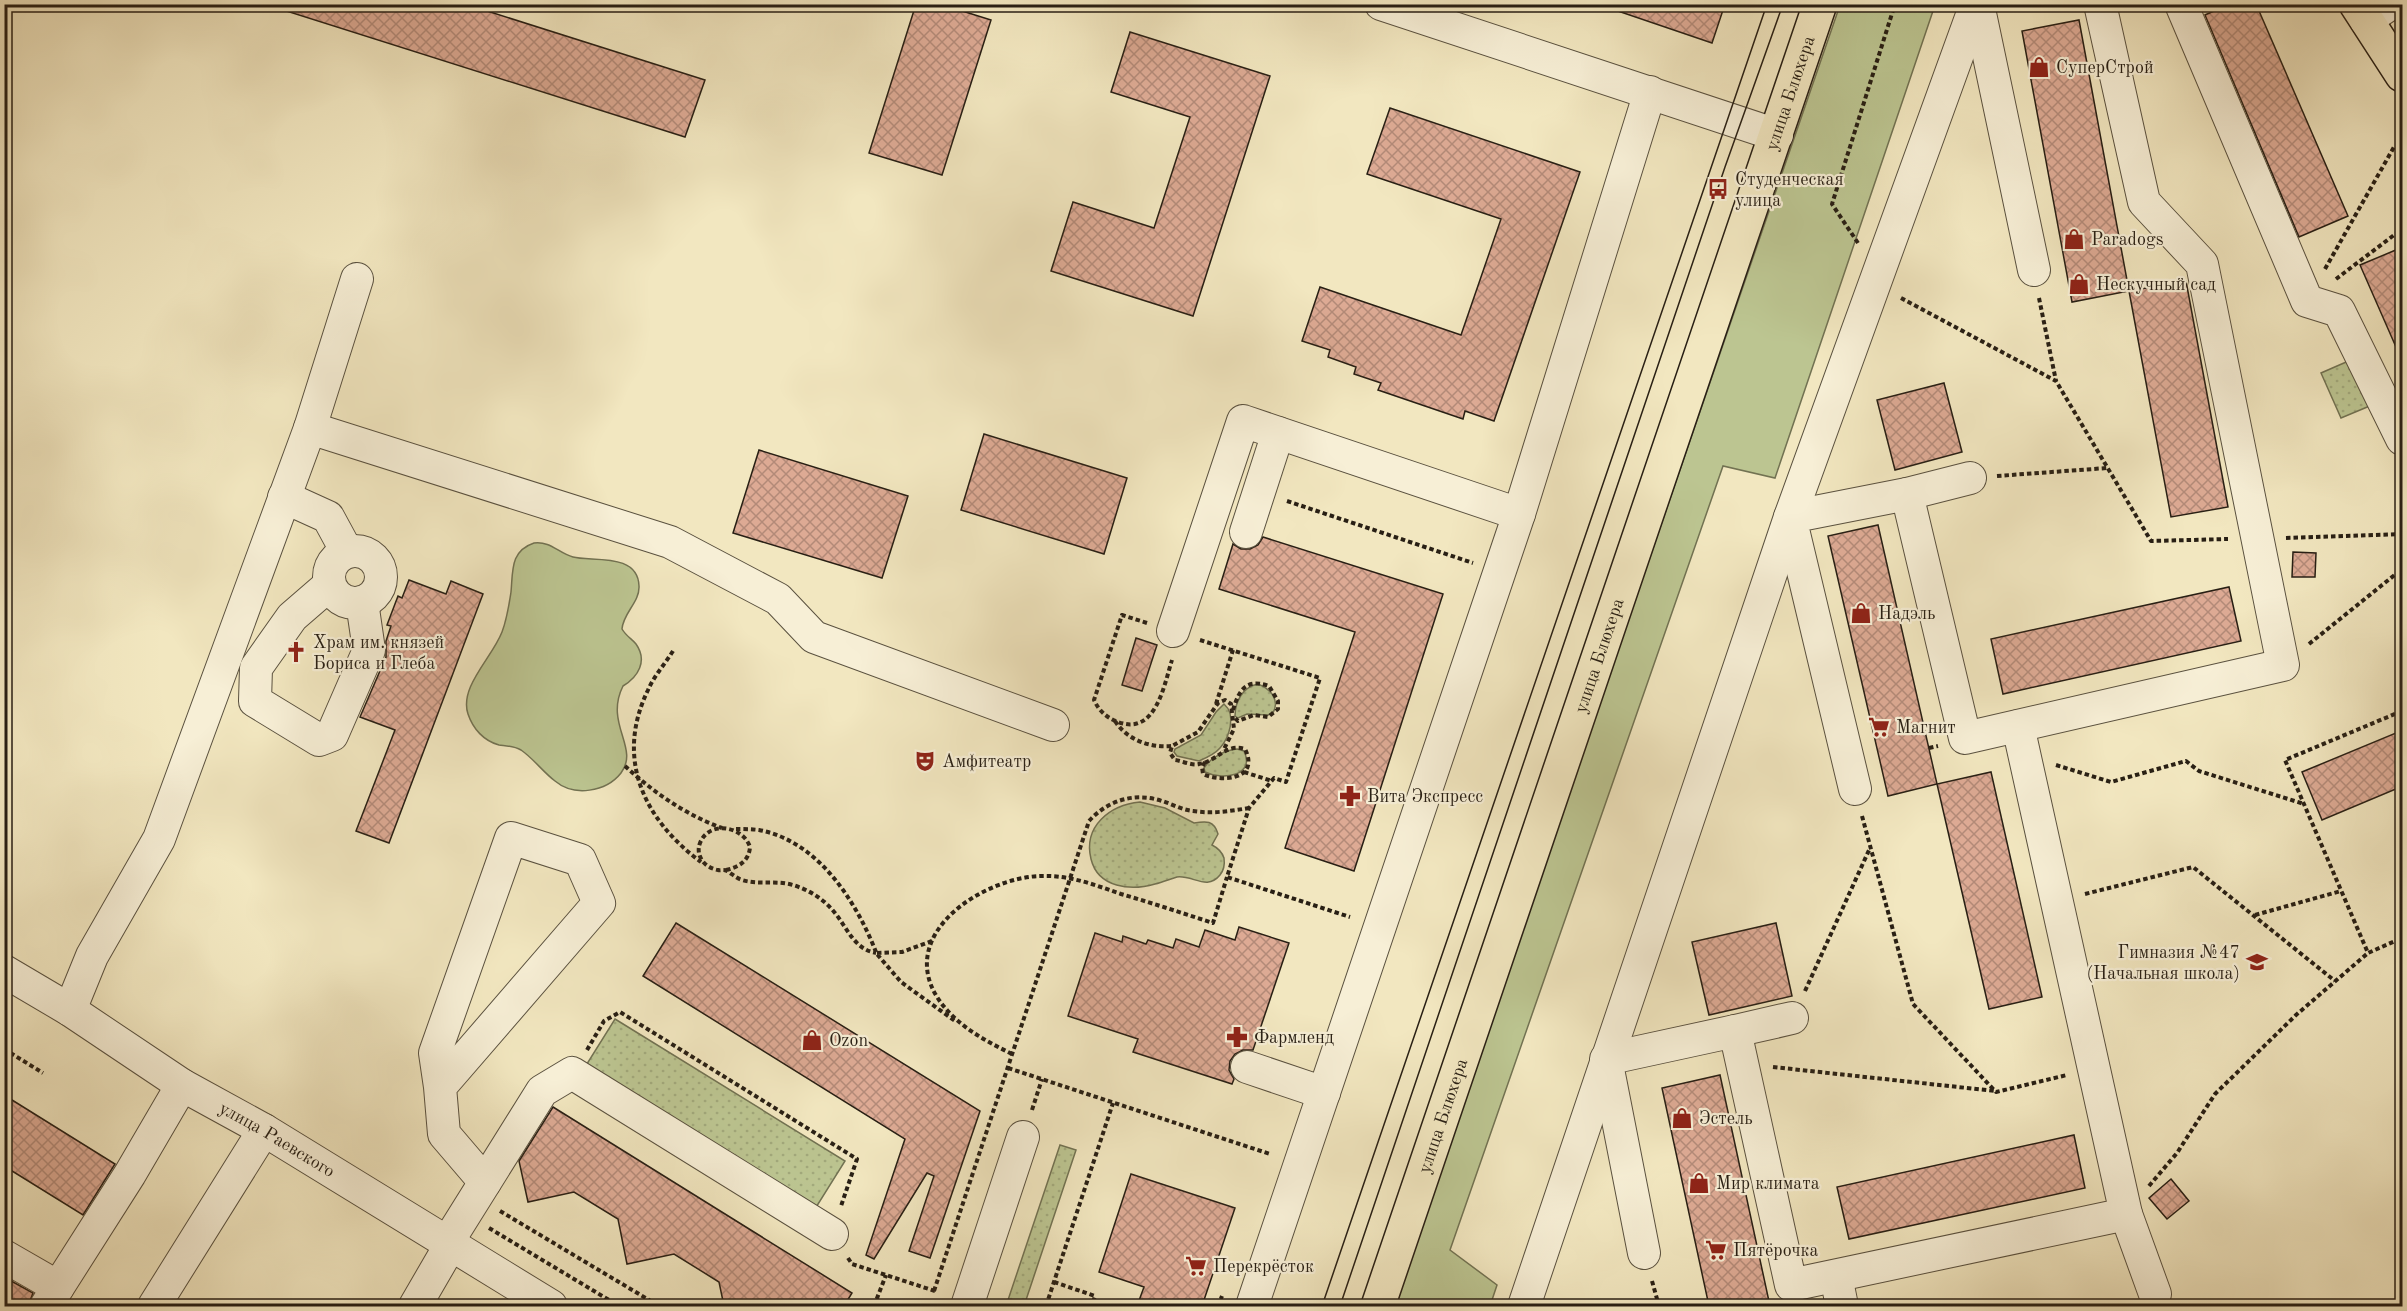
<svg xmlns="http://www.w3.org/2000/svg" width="2407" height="1311" font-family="'Old Standard TT',serif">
  <defs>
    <pattern id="park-dots" width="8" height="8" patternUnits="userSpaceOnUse" patternTransform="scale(1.5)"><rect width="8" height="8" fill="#bcc591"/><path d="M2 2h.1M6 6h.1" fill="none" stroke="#a2a97c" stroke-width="1.8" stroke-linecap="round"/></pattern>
    <pattern id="building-cross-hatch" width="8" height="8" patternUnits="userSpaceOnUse" patternTransform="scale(1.5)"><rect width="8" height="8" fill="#ddaa94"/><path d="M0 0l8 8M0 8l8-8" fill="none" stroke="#b38a78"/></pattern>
  </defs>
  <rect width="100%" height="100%" fill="#f2e7c0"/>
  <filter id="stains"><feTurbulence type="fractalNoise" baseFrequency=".00333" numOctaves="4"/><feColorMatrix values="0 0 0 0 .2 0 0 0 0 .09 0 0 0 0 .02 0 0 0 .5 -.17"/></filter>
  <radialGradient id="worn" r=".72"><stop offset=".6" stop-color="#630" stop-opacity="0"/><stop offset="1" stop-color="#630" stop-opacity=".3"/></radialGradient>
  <g fill="#bcc591" stroke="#727252" stroke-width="1.5">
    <path d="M1840,5H1935L1775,478L1723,466L1450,1250L1497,1285L1490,1306H1392Z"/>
    <path d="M534,543C551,541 558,553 573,557C591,562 638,552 639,586C640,602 623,613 622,629C626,636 632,639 636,644C648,661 638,677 623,686C604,724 640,748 621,773C606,792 574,797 555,781C543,772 534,759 521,750C514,746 507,746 499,745C484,741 473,729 468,714C459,687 492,658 502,632C507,619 509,605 511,592C513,571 510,551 534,543Z"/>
  </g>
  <g fill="url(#park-dots)" stroke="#727252" stroke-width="1.5">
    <path d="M2353,359L2372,405L2341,418L2321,373Z"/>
    <path d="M1258,684C1271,689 1280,700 1273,713L1268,715L1247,714L1238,718L1235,716C1235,701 1243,687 1258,684Z"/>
    <path d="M1224,704C1237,715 1229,738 1220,748C1215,754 1206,758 1199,761L1177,756L1174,752L1175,749L1201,735L1216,712Z"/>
    <path d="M1237,749L1244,751C1256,777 1221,780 1205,772L1204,768C1210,758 1225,750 1237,749Z"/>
    <path d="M1140,802L1165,808L1194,823C1206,821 1214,820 1218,834L1212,845C1218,848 1222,852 1224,858C1225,865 1224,870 1220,875C1207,891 1193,875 1177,877C1170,879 1163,882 1155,884C1131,891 1098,888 1091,859C1083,826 1110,805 1140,802Z"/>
    <path d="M615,1019L845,1161L815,1209L585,1067Z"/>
    <path d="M1060,1145L1076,1150L1024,1306H1006Z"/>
  </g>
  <g fill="url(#building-cross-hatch)" stroke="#281f14" stroke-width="1.5">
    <path d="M280,4H465L705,80L685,137L280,9Z"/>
    <path d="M916,4H940L991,20L942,175L869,153Z"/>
    <path d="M1610,4H1725L1712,43L1609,8Z"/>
    <path d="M2230,4H2256L2348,216L2299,237L2205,15Z"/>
    <path d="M2079,20L2129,291L2072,302L2022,31Z"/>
    <path d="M1130,32L1270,76L1193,316L1051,271L1073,202L1154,228L1190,117L1111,92Z"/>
    <path d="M1390,108L1580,172L1494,421L1465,411L1463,419L1378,390L1381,383L1354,374L1356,367L1328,357L1330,350L1302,341L1320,287L1461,335L1501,219L1367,174Z"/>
    <path d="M2403,247V363L2360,265Z"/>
    <path d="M2186,281L2228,507L2171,517L2129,291Z"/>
    <path d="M1944,383L1962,452L1895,470L1877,400Z"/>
    <path d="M984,434L1127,478L1104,554L961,510Z"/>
    <path d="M759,450L908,496L882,578L733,533Z"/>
    <path d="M1878,525L1937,784L1888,796L1828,536Z"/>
    <path d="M1263,537L1443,594L1354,871L1285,848L1355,632L1219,589L1233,544L1241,549H1250L1258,545Z"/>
    <path d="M2293,552L2316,553L2315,577H2292Z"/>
    <path d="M409,580L446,594L451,581L483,594L389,843L356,831L395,730L360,717L386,657V641L391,626L387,625L398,596L402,598Z"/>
    <path d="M2229,587L2241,641L2003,694L1991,639Z"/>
    <path d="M1136,638L1157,645L1142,691L1122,685Z"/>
    <path d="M2403,730V786L2322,820L2302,772Z"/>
    <path d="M1991,772L2042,997L1989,1009L1937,784Z"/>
    <path d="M676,923L980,1111L930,1258L909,1251L934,1176L927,1173L874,1259L866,1255L905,1139L643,976Z"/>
    <path d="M1776,923L1792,996L1709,1015L1692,942Z"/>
    <path d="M1239,927L1289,943L1253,1050H1243L1235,1054L1230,1061L1229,1070L1234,1079L1232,1084L1133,1052L1138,1039L1068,1016L1095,933L1122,942L1123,936L1146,944L1148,940L1173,948L1176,939L1199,947L1205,930L1235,940Z"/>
    <path d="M1720,1075L1770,1306H1709L1662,1088Z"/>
    <path d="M4,1095L115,1164L83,1215L4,1166Z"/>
    <path d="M553,1107L852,1293L844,1306H724L719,1282L674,1254L627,1264L618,1219L574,1192L528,1202L519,1161Z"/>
    <path d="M2074,1135L2085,1188L1849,1239L1837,1187Z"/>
    <path d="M1131,1174L1235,1208L1202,1306H1137L1144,1287L1099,1272Z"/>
    <path d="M2171,1179L2189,1201L2167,1219L2149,1198Z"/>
    <path d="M4,1277L33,1293L28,1306H4Z"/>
  </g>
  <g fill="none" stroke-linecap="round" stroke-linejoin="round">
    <defs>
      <g id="minor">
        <path d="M1381,4L1777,135"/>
        <path d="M1978,4L2034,270"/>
        <path d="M2181,4L2307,301L2339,311L2402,439"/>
        <path d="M2366,20L2390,4"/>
        <path d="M310,428L670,542L778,599L814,637L1053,725"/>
        <path d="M1907,494L1970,478"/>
        <path d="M284,497L328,517L347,552"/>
        <path d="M1519,514L1650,92"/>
        <path d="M1246,532L1278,433"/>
        <circle cx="355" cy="577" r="26"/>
        <path d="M329,585L292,617L256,668L255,701L319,740L332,735L369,650L362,602"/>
        <path d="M1173,631L1243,421L1519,514L1252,1306"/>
        <path d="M1855,789L1790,517L1907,494L1965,738L2283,665L2202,264L2144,202L2100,4"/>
        <path id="s1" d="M4,971L70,1010L182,1085L264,1130L551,1306"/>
        <path d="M70,1010L92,956L159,839L310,428L357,279"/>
        <path d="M1735,1031L1792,1018"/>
        <path d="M1247,1067L1324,1093"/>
        <path d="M440,1087L435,1053L511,838L580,860L599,903L440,1087L444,1134L485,1182"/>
        <path d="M2126,1214L2155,1294"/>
        <path d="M1644,1253L1606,1059L1735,1031L1791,1285L2126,1214L2018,726"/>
        <path d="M4,1256L58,1287"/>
        <path d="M1836,1276L1842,1306"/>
        <path d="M46,1306L130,1174L182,1085"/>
        <path d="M154,1306L264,1130"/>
        <path d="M415,1306L444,1256L447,1243L542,1091L572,1073L832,1234"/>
        <path d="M967,1306L1023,1137"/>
        <path d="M1524,1306L1790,517L1976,4"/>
      </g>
      <g id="major">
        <path d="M2356,4L2402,75"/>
        <path id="s2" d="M1378,1306L1820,4"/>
      </g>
    </defs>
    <use href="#minor" stroke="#5a513f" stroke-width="34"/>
    <use href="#major" stroke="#281f14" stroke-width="36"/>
    <g stroke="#281f14" stroke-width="4" stroke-dasharray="4.5 3" stroke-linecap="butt">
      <path d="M1858,243L1832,204L1895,4"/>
      <path d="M2325,269L2394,147"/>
      <path d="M2336,279L2402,229"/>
      <path d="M1901,298L2056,381L2151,541L2228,539"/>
      <path d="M2039,298L2056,381"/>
      <path d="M1997,476L2107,468"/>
      <path d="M1287,501L1473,563"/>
      <path d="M2286,538L2402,534"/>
      <path d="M1147,623L1122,615L1094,700C1099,711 1107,718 1118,722C1156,736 1164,685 1172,660"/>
      <path d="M1200,640L1320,678L1286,782L1274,778L1249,808L1227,877L1350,917"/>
      <path d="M2309,644L2402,569"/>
      <path d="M673,651C665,664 654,676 648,690C615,758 643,819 701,862"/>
      <path d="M1216,704L1233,650"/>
      <path d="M1233,710C1239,690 1246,678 1269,686L1278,701V709L1268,717L1254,715L1238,721L1235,718"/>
      <path d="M2402,711L2285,760L2368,953L2402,938"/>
      <path d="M1115,721C1127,740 1150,748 1172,746"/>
      <path d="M1929,748L1938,746"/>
      <path d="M1205,762L1202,767L1203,774C1223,783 1260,779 1245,749C1225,743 1218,761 1199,764C1193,766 1182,761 1175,760L1170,753L1172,746L1198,732L1218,703L1225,700L1231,704L1234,729L1223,751"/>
      <path d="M2056,765L2111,782L2186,761L2199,771L2304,804"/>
      <path d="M625,766C653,792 686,815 722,828"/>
      <path d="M1244,772L1272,781"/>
      <path d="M1862,816L1913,1004L1996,1092L2067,1075"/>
      <path d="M736,829C743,829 751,829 759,830C818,841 856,901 876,952"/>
      <path d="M726,870C739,867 749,861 750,847C743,826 709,820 700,843C695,856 705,868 718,870C721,871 723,869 727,871C732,874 736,878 742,880C758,885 776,880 793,885C809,890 824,899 835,913C848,929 854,949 876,953"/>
      <path d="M2085,894L2193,867L2335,981"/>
      <path d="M2255,915L2341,891"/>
      <path d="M2399,939L2402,952"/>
      <path d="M932,941L902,952L876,953L901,982L955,1021"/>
      <path d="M1805,991L1870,848"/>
      <path d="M4,1049L43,1073"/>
      <path d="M587,1050L604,1021L620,1012L857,1159L841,1206"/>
      <path d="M1012,1054C984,1040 955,1025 937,997C897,932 985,877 1041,876C1070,875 1095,885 1121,894C1152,903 1182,913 1213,923L1227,877"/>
      <path d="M1773,1067L1995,1091"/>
      <path d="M1008,1068L1270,1154"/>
      <path d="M1032,1110L1042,1079"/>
      <path d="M2149,1186L2177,1153L2215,1094L2296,1015L2368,953"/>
      <path d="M500,1211L659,1306"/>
      <path d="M489,1228L619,1306"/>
      <path d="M848,1258L852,1264L935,1291"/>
      <path d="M1652,1281L1659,1306"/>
      <path d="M1054,1282L1095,1296L1092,1306"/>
      <path d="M934,1291L1089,821C1108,800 1135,792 1162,801C1172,804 1182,810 1193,811C1212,814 1231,811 1249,808"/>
      <path d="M874,1306L886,1275"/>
      <path d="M1046,1306L1113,1103"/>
      <path d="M1218,1306L1222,1296"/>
    </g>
    <use href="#minor" stroke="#f7efd6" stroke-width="32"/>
    <use href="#major" stroke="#f2e7c0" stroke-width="33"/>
    <g stroke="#281f14" stroke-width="1.5">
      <path d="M1322,1306L1767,4"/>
      <path d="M1340,1306L1725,167L1783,4"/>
    </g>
  </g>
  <defs>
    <symbol id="shop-bare" viewBox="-9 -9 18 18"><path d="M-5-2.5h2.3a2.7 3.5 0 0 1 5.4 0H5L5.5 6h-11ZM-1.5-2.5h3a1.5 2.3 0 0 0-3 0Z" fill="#8f2418" stroke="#f7efd6" stroke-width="2.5" paint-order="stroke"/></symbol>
    <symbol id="bus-bare" viewBox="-9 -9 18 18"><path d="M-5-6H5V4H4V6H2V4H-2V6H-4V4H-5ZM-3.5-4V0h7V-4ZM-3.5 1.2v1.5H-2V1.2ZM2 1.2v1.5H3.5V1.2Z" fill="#8f2418" stroke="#f7efd6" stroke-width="2.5" paint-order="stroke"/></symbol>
    <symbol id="church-bare" viewBox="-9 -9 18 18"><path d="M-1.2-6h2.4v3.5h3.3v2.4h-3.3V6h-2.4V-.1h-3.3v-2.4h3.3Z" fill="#8f2418" stroke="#f7efd6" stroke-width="2.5" paint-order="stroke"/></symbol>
    <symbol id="supermarket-bare" viewBox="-9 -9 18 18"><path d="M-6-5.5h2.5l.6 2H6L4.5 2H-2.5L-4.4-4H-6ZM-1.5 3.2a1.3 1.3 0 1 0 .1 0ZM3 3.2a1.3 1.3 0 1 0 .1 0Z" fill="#8f2418" stroke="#f7efd6" stroke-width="2.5" paint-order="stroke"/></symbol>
    <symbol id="theatre-bare" viewBox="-9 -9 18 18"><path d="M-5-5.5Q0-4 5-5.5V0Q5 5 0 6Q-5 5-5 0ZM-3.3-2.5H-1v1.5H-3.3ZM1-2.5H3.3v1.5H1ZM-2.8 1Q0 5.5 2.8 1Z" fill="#8f2418" stroke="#f7efd6" stroke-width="2.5" paint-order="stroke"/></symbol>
    <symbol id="pharmacy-bare" viewBox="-9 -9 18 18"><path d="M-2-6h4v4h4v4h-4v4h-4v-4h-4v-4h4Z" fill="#8f2418" stroke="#f7efd6" stroke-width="2.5" paint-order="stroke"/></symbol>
    <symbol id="school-bare" viewBox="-9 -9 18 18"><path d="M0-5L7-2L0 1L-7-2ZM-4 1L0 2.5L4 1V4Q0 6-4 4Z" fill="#8f2418" stroke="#f7efd6" stroke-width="2.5" paint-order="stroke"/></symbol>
  </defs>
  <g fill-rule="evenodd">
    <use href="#shop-bare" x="2024" y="52" width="30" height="30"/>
    <use href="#bus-bare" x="1703" y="174" width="30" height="30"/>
    <use href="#shop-bare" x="2059" y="224" width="30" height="30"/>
    <use href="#shop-bare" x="2064" y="269" width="30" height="30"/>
    <use href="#shop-bare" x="1846" y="598" width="30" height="30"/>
    <use href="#church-bare" x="281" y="637" width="30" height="30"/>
    <use href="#supermarket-bare" x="1864" y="712" width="30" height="30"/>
    <use href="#theatre-bare" x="910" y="746" width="30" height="30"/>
    <use href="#pharmacy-bare" x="1335" y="781" width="30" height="30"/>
    <use href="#school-bare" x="2242" y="947" width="30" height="30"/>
    <use href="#pharmacy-bare" x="1222" y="1022" width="30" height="30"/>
    <use href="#shop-bare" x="797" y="1025" width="30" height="30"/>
    <use href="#shop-bare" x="1667" y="1103" width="30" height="30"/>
    <use href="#shop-bare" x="1684" y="1168" width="30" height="30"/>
    <use href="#supermarket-bare" x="1701" y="1235" width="30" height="30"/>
    <use href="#supermarket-bare" x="1181" y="1251" width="30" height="30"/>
  </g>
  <g text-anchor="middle" stroke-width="4.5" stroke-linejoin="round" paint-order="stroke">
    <g font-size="18" fill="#281f14" stroke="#f7efd6" text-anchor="start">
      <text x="2056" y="73">СуперСтрой</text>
      <text x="1735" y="185">Студенческая<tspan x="1735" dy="21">улица</tspan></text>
      <text x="2091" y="245">Paradogs</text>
      <text x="2096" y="290">Нескучный сад</text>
      <text x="1878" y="619">Надэль</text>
      <text x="313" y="648">Храм им. князей<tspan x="313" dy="21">Бориса и Глеба</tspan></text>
      <text x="1896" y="733">Магнит</text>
      <text x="942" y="767">Амфитеатр</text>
      <text x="1367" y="802">Вита Экспресс</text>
      <text x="2240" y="958" text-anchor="end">Гимназия №47<tspan x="2240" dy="21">(Начальная школа)</tspan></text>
      <text x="1254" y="1043">Фармленд</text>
      <text x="829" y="1046">Ozon</text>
      <text x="1699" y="1124">Эстель</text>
      <text x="1716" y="1189">Мир климата</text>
      <text x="1733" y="1256">Пятёрочка</text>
      <text x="1213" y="1272">Перекрёсток</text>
    </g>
    <g font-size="18" fill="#281f14" stroke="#f7efd6">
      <text dy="6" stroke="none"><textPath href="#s2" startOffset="1281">улица Блюхера</textPath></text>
      <text dy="6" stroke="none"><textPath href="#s2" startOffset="687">улица Блюхера</textPath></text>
      <text dy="6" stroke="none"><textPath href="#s2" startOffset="201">улица Блюхера</textPath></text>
      <text dy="6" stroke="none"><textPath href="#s1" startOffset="321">улица Раевского</textPath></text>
    </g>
  </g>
  <rect width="2407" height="1311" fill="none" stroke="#f2e7c0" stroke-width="24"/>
  <rect x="6" y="6" width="2395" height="1299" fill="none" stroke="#281f14" stroke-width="3"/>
  <rect x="12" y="12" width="2383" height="1287" fill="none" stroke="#281f14" stroke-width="1.5"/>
  <rect width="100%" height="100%" filter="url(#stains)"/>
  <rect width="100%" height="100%" fill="url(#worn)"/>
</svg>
